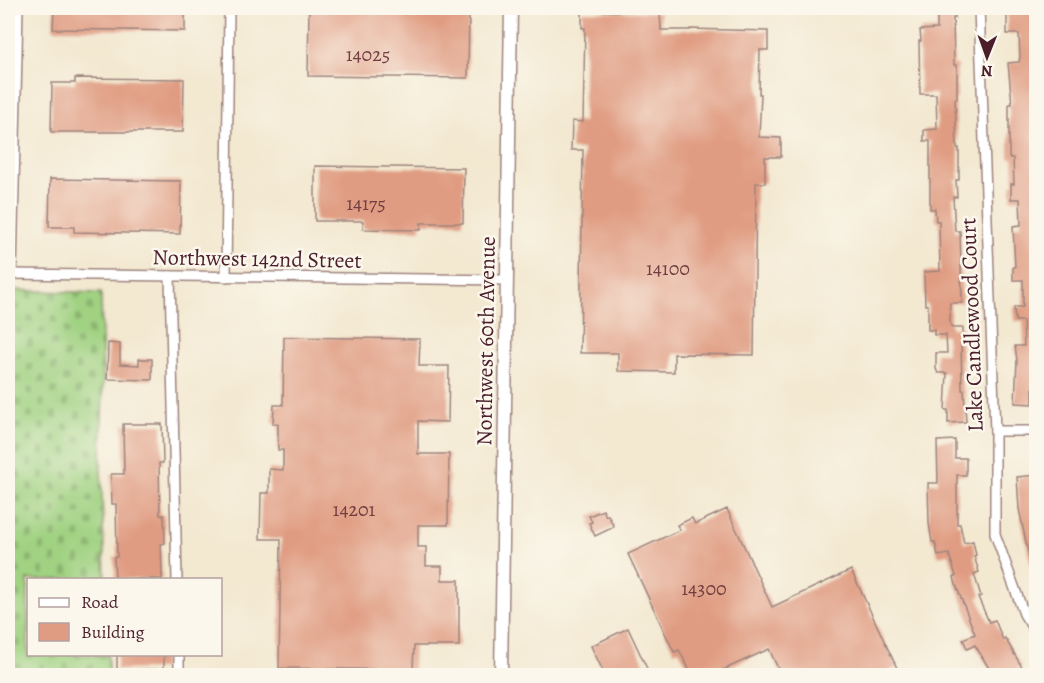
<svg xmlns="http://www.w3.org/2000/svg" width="1044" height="683" font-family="Alegreya,serif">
  <defs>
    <pattern id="cemetery-stones" width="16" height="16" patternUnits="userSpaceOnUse" patternTransform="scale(1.5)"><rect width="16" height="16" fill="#a0d282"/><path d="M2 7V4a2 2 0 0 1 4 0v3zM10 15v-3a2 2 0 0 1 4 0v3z" fill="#8bb470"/></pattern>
  </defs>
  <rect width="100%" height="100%" fill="#fbf7ec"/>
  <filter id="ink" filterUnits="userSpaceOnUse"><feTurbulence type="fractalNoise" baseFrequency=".0167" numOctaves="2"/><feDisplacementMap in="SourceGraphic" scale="12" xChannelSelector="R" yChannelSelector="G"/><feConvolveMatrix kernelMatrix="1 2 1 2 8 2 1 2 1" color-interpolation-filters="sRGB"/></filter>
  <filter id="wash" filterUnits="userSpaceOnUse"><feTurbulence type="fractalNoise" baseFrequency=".008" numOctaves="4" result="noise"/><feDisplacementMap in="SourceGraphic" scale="24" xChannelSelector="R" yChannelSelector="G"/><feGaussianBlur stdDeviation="1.35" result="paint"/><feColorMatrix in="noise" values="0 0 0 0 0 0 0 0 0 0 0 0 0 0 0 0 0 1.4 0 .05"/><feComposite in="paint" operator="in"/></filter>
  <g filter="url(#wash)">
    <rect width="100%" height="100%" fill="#f3e8d0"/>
    <path fill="url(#cemetery-stones)" stroke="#757856" stroke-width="1.5" d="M8,290L101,293L103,383L101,467L105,579L28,580V654L108,655V675H8Z"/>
    <g id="blocks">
      <g fill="#e09c82">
        <path d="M54,8H185V31L53,29Z"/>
        <path d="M309,8H469L468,78L308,76Z"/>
        <path d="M937,8H955V18H953L954,65H957V99H955L957,148H959V180H956L957,197H953L955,231H960L962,303H950V323L952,328H963V342H961L962,390H964L966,422L948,423V410H945L947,373H938L936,369V353H947L946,335H934V330H928V305H925L924,272L940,271L939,221H936L935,209H930V141H924V130L937,129L936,94H920L919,41H921L920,30L937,29Z"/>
        <path d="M1007,8H1030V10H1033L1034,43H1036V116H1033L1034,139H1036V387H1033V404L1015,403L1017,360L1015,346H1024L1023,321H1015L1014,307H1023V280H1013V267H1015L1013,226L1021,225L1020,199H1011V184H1014L1013,158H1009V104H1012L1008,63L1019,62L1020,57L1019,34H1007Z"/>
        <path d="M582,11L660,12L661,30H690V29L768,31V50H760L759,94H761L759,137L781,138V157H765V183H756L754,355L674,354V372L618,371V353H580L583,150H571L572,121L583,122L585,28H582Z"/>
        <path d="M75,78L184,79L183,132H51L52,83H75Z"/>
        <path d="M315,166L464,168L463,223H421V230L363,229V221H315Z"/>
        <path d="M50,179L181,181L180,234L74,232V227H49Z"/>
        <path d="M284,337L420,339L419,366H449L448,422L418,421V454H449L448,525H418V547H426V566H442V580H459V646H414L413,670L279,668L281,539H260L261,493H269V469L283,470V450H278V424H273L274,405H283Z"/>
        <path d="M108,343L120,344V364L139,365V359H152V380L107,379Z"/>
        <path d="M123,424H162L163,463H159L160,515H164L165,543L161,544L162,579H115L114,557H117L116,504H112L111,474H124Z"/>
        <path d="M955,440V458H966V475H957V524H960L964,543L973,541L976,555L974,556L979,572L974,574L981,596L978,597L989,622L995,620L1003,640L1005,638L1022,667L1006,675H993L975,645L967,649L963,639L975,634L956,585L954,577L956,576L949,554L938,556L935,542H932L929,523L928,483H938L937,441Z"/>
        <path d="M1036,475V570L1032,571L1019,509L1017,477Z"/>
        <path d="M727,509L772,607L851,570L897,668L880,675H781L769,649L712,675H692L679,650L674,652L628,554L680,530L677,525L692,518L695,524Z"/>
        <path d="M603,510L606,516L608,515L614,527L595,536L589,523L592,522L589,516Z"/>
        <path d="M628,628L650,675H605L591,646Z"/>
        <path d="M117,654H164V669L117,670Z"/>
      </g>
    </g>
  </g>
  <g filter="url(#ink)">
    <use href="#blocks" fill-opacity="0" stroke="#9e847e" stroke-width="1.5"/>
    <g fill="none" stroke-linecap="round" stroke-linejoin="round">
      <defs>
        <g id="minor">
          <path d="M979,8L995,431V534L1024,614L1036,633"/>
          <path d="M8,274L507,280"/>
          <path d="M12,274L18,8"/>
          <path d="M170,276L177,580"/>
          <path d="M226,277L229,8"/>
          <path d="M995,431H1036"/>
          <path d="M179,654V676"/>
        </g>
        <path id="tertiary" d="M501,676L511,8"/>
      </defs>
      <use href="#minor" stroke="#9e847e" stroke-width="12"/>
      <use href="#tertiary" stroke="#9e847e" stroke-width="15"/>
      <use href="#minor" stroke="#fff" stroke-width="9"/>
      <use href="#tertiary" stroke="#fff" stroke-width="12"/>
    </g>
  </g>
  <g text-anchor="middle" stroke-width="5" stroke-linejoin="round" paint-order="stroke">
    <g font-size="20" fill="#703e41">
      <text x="368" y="61">14025</text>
      <text x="366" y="210">14175</text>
      <text x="668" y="275">14100</text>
      <text x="354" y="516">14201</text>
      <text x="704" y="595">14300</text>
    </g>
    <g font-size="22" fill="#4a1f2b" stroke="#fbf7ec">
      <text transform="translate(257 258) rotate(1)" y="8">Northwest 142nd Street</text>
      <text transform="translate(971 325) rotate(-92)" y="8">Lake Candlewood Court</text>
      <text transform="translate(485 341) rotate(-89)" y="8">Northwest 60th Avenue</text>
    </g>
  </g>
  <rect width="1044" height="683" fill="none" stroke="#fbf7ec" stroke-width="30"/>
  <rect x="27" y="578" width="195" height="78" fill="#fbf7ec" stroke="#b4a19f" stroke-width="1.5"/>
  <rect x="39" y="598" width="30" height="9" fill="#ffffff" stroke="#b4a19f" stroke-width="1.5"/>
  <text x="81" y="608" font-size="18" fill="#4a1f2b">Road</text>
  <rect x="39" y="623" width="30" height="18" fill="#e09c82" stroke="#b4a19f" stroke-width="1.5"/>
  <text x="81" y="638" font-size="18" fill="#4a1f2b">Building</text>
  <g transform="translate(987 57) rotate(181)" stroke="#fbf7ec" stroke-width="4.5" paint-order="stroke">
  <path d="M0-4.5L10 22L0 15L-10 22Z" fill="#4a1f2b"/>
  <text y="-9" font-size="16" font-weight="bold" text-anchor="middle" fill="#4a1f2b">N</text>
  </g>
</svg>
